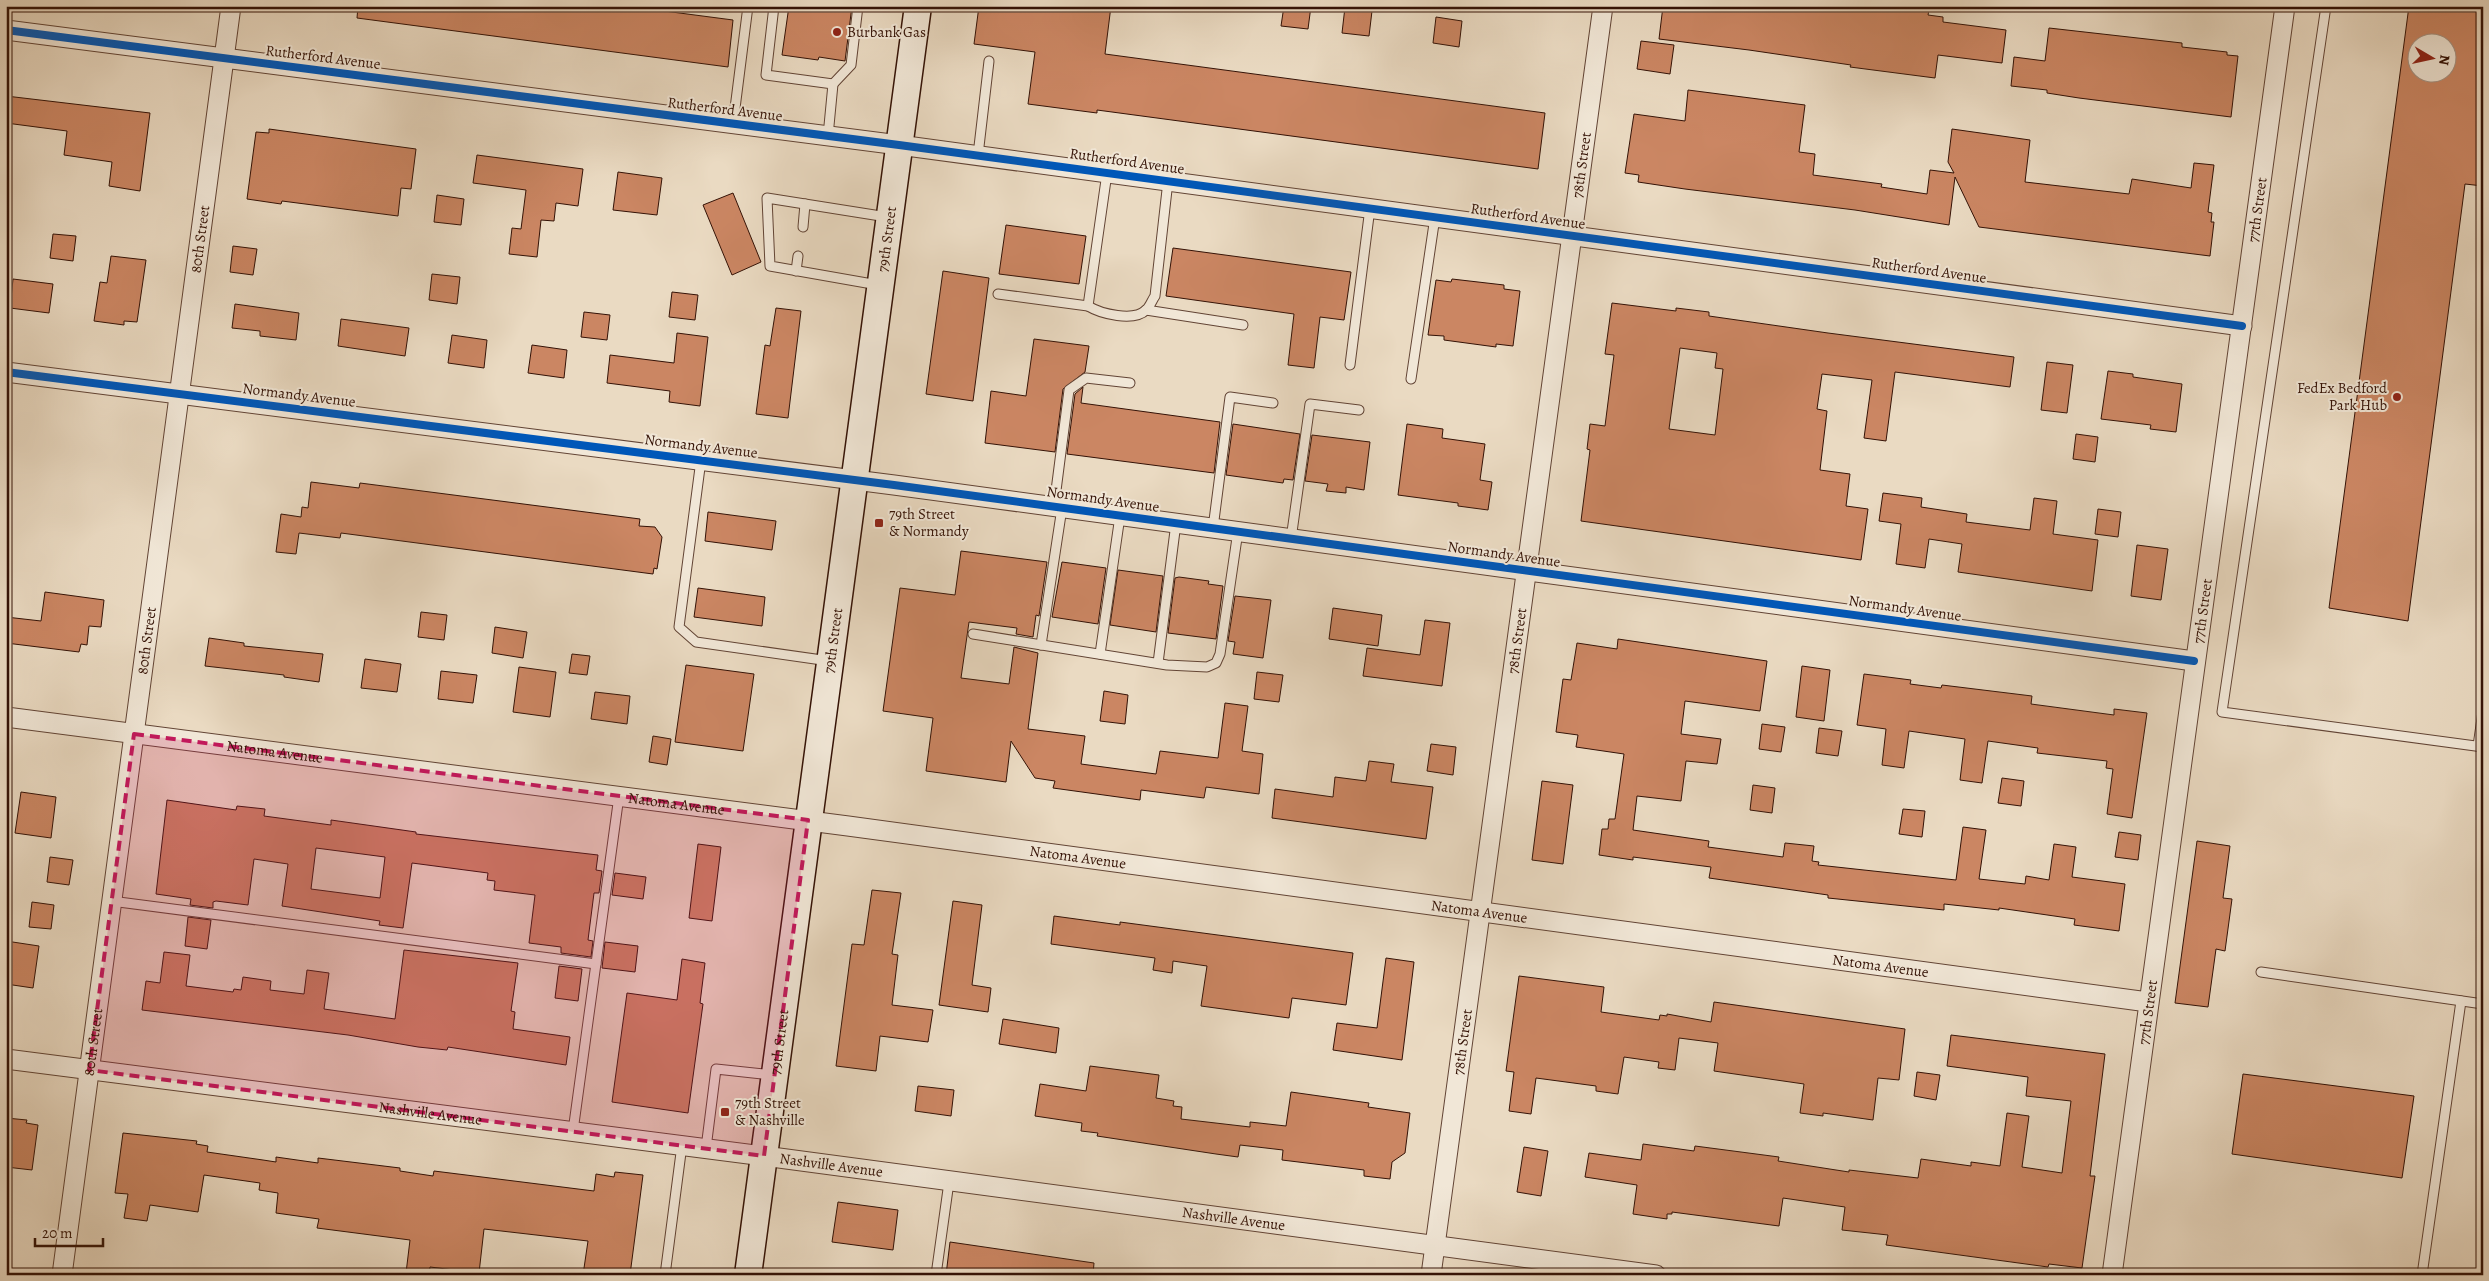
<svg xmlns="http://www.w3.org/2000/svg" width="2489" height="1281" font-family="Alegreya,serif">
  <rect width="100%" height="100%" fill="#eadac2"/>
  <filter id="stains"><feTurbulence type="fractalNoise" baseFrequency=".004" numOctaves="4"/><feColorMatrix values="0 0 0 0 .2 0 0 0 0 .09 0 0 0 0 .02 0 0 0 .5 -.17"/></filter>
  <radialGradient id="worn" r=".72"><stop offset=".6" stop-color="#630" stop-opacity="0"/><stop offset="1" stop-color="#630" stop-opacity=".3"/></radialGradient>
  <g fill="#cb8663" stroke="#341206" fill-rule="evenodd">
    <path d="M358,6H626L733,20L728,67L357,18Z"/>
    <path d="M789,6H852L845,61L819,57L818,60L782,55Z"/>
    <path d="M979,6H1111L1105,54L1545,113L1538,169L1097,110V113L1028,104L1035,52L974,44Z"/>
    <path d="M1284,6H1311L1308,29L1281,26Z"/>
    <path d="M1663,6H1900L1929,10L1928,15L1943,17V22L2006,30L2002,63L1938,55L1935,78L1850,67L1851,65L1749,50L1659,39Z"/>
    <path d="M2409,6H2445L2483,11V186L2465,184L2408,621L2329,608ZM2416,42H2446V72H2416Z"/>
    <path d="M1345,7L1372,11L1369,36L1342,33Z"/>
    <path d="M1436,17L1462,21L1459,47L1433,43Z"/>
    <path d="M2049,28L2182,43V47L2227,52V55L2238,56L2231,117L2079,98L2047,93V90L2011,86L2014,57L2045,61Z"/>
    <path d="M1641,41L1674,45L1670,74L1637,69Z"/>
    <path d="M1688,90L1805,105L1799,152L1815,154L1813,175L1882,184L1881,187L1927,194L1930,170L1954,173L1948,162L1952,129L2030,140L2025,182L2129,194L2132,179L2191,188L2194,163L2214,165L2208,212L2212,213L2211,222H2214L2210,256L1979,227L1955,177L1949,225L1855,210L1685,189L1638,182L1639,175L1625,173L1634,114L1685,121Z"/>
    <path d="M6,96L150,113L140,191L109,186L112,162L64,155L67,131L6,123Z"/>
    <path d="M269,129L416,149L411,189L401,188L398,216L282,201L281,204L247,199L256,132L269,133Z"/>
    <path d="M477,155L583,169L578,206L556,203L554,221L541,220L537,257L509,254L512,228L521,229L526,190L473,183Z"/>
    <path d="M618,172L662,178L657,215L613,210Z"/>
    <path d="M733,193L761,262L732,275L703,205Z"/>
    <path d="M437,195L464,199L461,225L434,222Z"/>
    <path d="M1006,225L1086,236L1079,284L999,274Z"/>
    <path d="M53,234L76,236L73,261L50,258Z"/>
    <path d="M233,246L257,249L253,275L230,272Z"/>
    <path d="M1173,248L1351,272L1344,320L1320,317L1314,368L1288,365L1294,314L1166,296Z"/>
    <path d="M111,256L146,260L137,322L124,321V325L94,321L100,282L107,283Z"/>
    <path d="M943,271L989,278L973,401L926,394Z"/>
    <path d="M432,274L460,277L457,304L429,300Z"/>
    <path d="M13,279L53,284L49,313L10,308Z"/>
    <path d="M1452,279L1504,285V289L1520,291L1513,346L1496,344V347L1444,340V336L1428,335L1436,280L1451,282Z"/>
    <path d="M672,292L698,295L695,320L669,317Z"/>
    <path d="M1612,303L1676,311V308L1709,312V316L1828,333L2014,357L2010,387L1895,372L1886,441L1864,438L1872,380L1822,374L1817,409L1827,411L1820,470L1850,474L1846,506L1868,509L1861,560L1581,521L1590,450L1587,449L1590,424L1605,426L1614,355L1605,354ZM1680,348L1717,353L1715,368L1723,369L1715,435L1669,429Z"/>
    <path d="M235,304L299,313L296,340L260,336V331L232,328Z"/>
    <path d="M776,308L801,311L788,418L756,414L765,345L770,346Z"/>
    <path d="M584,312L610,315L607,340L581,337Z"/>
    <path d="M341,319L409,328L405,356L338,346Z"/>
    <path d="M677,333L708,337L700,406L669,402L670,391L607,383L610,355L674,363Z"/>
    <path d="M452,335L487,340L484,368L448,363Z"/>
    <path d="M1034,339L1089,346L1085,372L1063,389L1055,452L985,443L991,391L1026,396Z"/>
    <path d="M532,345L567,350L564,378L528,373Z"/>
    <path d="M2047,362L2073,365L2067,413L2041,410Z"/>
    <path d="M2108,371L2133,374V377L2182,384L2176,432L2150,429L2151,425L2101,419Z"/>
    <path d="M1083,387L1081,403L1220,422L1214,473L1067,454L1075,394Z"/>
    <path d="M1233,424L1300,434L1293,480L1284,479L1283,483L1226,475Z"/>
    <path d="M1407,424L1443,429L1442,438L1485,444L1480,480L1492,482L1488,510L1458,506V503L1398,495Z"/>
    <path d="M2076,434L2098,437L2095,462L2073,459Z"/>
    <path d="M1312,435L1370,442L1364,490L1346,487V493L1326,491L1328,484L1305,481Z"/>
    <path d="M311,482L359,488L360,483L640,519L639,526L655,527L662,537L657,569L654,568L653,574L341,533L340,538L299,533L296,554L276,552L281,514L301,517L302,507L308,508Z"/>
    <path d="M1883,493L1922,498L1921,507L1967,514L1966,522L2030,530L2034,498L2057,501L2053,534L2098,540L2092,591L1958,572L1962,544L1929,539L1925,568L1896,564L1901,524L1879,521Z"/>
    <path d="M2098,509L2121,512L2118,537L2095,534Z"/>
    <path d="M708,512L776,521L772,550L705,541Z"/>
    <path d="M2137,545L2168,549L2161,600L2131,596Z"/>
    <path d="M961,551L1047,562L1039,616L1036,615L1033,637L1016,634L1017,628L969,622L961,678L1009,684L1014,647L1038,653L1028,729L1085,736L1081,764L1156,774L1160,751L1218,758L1225,703L1248,706L1242,751L1263,754L1259,794L1206,787L1204,798L1141,790L1140,800L1053,788L1055,781L1035,778L1011,741L1006,782L926,771L933,718L883,711L900,588L955,595Z"/>
    <path d="M1062,562L1106,568L1098,624L1052,617Z"/>
    <path d="M1118,570L1163,576L1156,632L1110,625Z"/>
    <path d="M1179,577L1209,581L1208,584L1223,586L1216,639L1168,633L1175,578Z"/>
    <path d="M698,588L765,597L762,626L694,617Z"/>
    <path d="M45,592L104,600L101,627L89,626L87,645L81,644L79,652L6,643V617L41,621Z"/>
    <path d="M1235,596L1271,600L1263,658L1233,654L1235,642L1228,641Z"/>
    <path d="M1333,608L1382,615L1378,646L1329,639Z"/>
    <path d="M421,612L447,615L444,640L418,637Z"/>
    <path d="M1425,620L1450,623L1442,686L1363,676L1367,648L1420,655Z"/>
    <path d="M495,627L527,632L523,658L492,653Z"/>
    <path d="M209,638L244,643V646L323,654L319,682L284,677V675L205,666Z"/>
    <path d="M1618,639L1767,661L1760,711L1685,701L1681,734L1721,739L1717,764L1686,761L1681,801L1637,796L1633,830L1709,841L1708,847L1783,857L1785,843L1814,846L1812,861L1819,862L1818,865L1956,880L1963,827L1986,830L1979,879L2025,884L2026,876L2049,880L2054,844L2076,847L2072,877L2125,884L2119,931L2074,925L2075,919L1999,908V910L1944,904V910L1828,898V895L1709,878L1711,867L1633,857V860L1599,855L1602,829H1608L1609,819H1615L1624,754L1576,747L1578,735L1556,732L1563,679L1571,680L1577,643L1617,649Z"/>
    <path d="M572,654L590,656L587,675L569,673Z"/>
    <path d="M365,659L401,664L397,692L361,688Z"/>
    <path d="M686,665L754,674L743,751L675,742Z"/>
    <path d="M1802,666L1830,670L1824,721L1796,717Z"/>
    <path d="M519,667L556,672L550,717L513,712Z"/>
    <path d="M441,671L477,675L473,703L438,699Z"/>
    <path d="M1257,672L1283,675L1279,702L1254,699Z"/>
    <path d="M1864,674L1911,680L1910,684L1941,688L1942,685L2032,696L2031,704L2114,715V709L2147,713L2132,818L2107,814L2113,769L2106,768L2107,761L2037,753L2038,748L1988,741L1982,783L1960,780L1965,739L1909,731L1904,768L1882,765L1886,729L1857,725Z"/>
    <path d="M1104,691L1128,695L1125,724L1100,721Z"/>
    <path d="M595,692L630,696L627,724L591,719Z"/>
    <path d="M1762,724L1785,727L1781,752L1759,749Z"/>
    <path d="M1819,728L1842,731L1838,756L1816,753Z"/>
    <path d="M653,736L671,739L667,765L649,762Z"/>
    <path d="M1431,744L1456,747L1453,775L1427,771Z"/>
    <path d="M1369,761L1394,764L1391,782L1433,787L1426,839L1272,818L1275,789L1333,797L1335,777L1366,781Z"/>
    <path d="M2002,778L2024,781L2021,806L1998,803Z"/>
    <path d="M1542,781L1573,785L1563,864L1532,860Z"/>
    <path d="M1753,785L1775,788L1772,813L1750,810Z"/>
    <path d="M21,792L56,797L51,838L15,833Z"/>
    <path d="M167,800L236,810L237,806L265,809L264,816L331,825V820L416,832V834L598,855L596,870L602,871L599,893H594L588,940L593,941L591,957L561,953V947L529,943L535,895L494,890L495,881L487,880L488,873L412,863L403,928L379,925L380,921L282,906L288,864L254,859L248,905L216,901L213,902V908L190,905L191,899L156,894ZM316,848L385,857L380,898L311,889Z"/>
    <path d="M1903,809L1925,811L1922,837L1899,834Z"/>
    <path d="M2119,832L2141,835L2138,860L2115,857Z"/>
    <path d="M2197,841L2230,846L2223,898L2232,899L2225,951L2216,949L2208,1007L2175,1003Z"/>
    <path d="M698,844L721,847L712,921L689,918Z"/>
    <path d="M50,857L73,860L69,885L47,882Z"/>
    <path d="M615,873L646,877L643,899L612,895Z"/>
    <path d="M872,890L901,893L892,954L898,955L892,1005L933,1010L928,1042L880,1036L876,1071L836,1066L852,944L864,945Z"/>
    <path d="M953,901L982,905L972,985L991,988L988,1012L939,1005Z"/>
    <path d="M32,902L54,905L51,929L29,927Z"/>
    <path d="M1054,916L1120,925V922L1353,953L1346,1005L1292,998L1289,1018L1201,1006L1207,966L1173,961L1172,973L1153,970L1155,958L1051,944Z"/>
    <path d="M188,917L211,920L207,949L185,946Z"/>
    <path d="M6,941L39,946L33,988L6,984Z"/>
    <path d="M605,942L638,946L635,972L602,968Z"/>
    <path d="M404,950L518,963L511,1011L515,1012L513,1029L570,1037L566,1065L448,1047L447,1050L418,1047L348,1035L142,1010L146,981L160,983L164,952L190,955L186,986L233,992L234,989L241,990L243,977L271,981L270,990L304,994L307,970L329,973L324,1009L395,1019Z"/>
    <path d="M1386,958L1414,962L1402,1060L1333,1050L1337,1023L1377,1028Z"/>
    <path d="M682,959L705,963L700,1003L703,1004L688,1113L612,1102L627,993L677,1000Z"/>
    <path d="M559,966L582,969L578,1001L555,998Z"/>
    <path d="M1519,976L1604,987L1601,1012L1659,1020L1660,1015L1667,1016V1014L1711,1022L1714,1002L1905,1029L1899,1080L1878,1078L1873,1120L1823,1113V1116L1800,1113L1804,1084L1714,1071L1718,1043L1679,1038L1675,1070L1658,1068L1659,1062L1624,1057L1618,1094L1596,1091V1086L1536,1078L1531,1114L1509,1111L1514,1072L1506,1071Z"/>
    <path d="M1003,1019L1059,1028L1056,1053L999,1044Z"/>
    <path d="M1951,1035L2105,1054L2090,1176H2095L2082,1268L2049,1264L2048,1267L1886,1245L1888,1235L1842,1230L1845,1207L1783,1198L1779,1226L1672,1212V1214H1667V1219L1633,1214L1637,1185L1585,1177L1589,1153L1641,1160L1643,1144L1694,1151L1695,1146L1779,1157L1778,1161L1849,1172V1170L1918,1178L1921,1159L1971,1166V1162L2000,1166L2007,1113L2029,1116L2022,1167L2062,1173L2071,1101L2026,1096L2028,1077L1947,1066Z"/>
    <path d="M1090,1066L1159,1075L1156,1098L1174,1101L1173,1106L1182,1107L1181,1119L1250,1127V1122L1286,1126L1291,1092L1369,1103L1368,1107L1410,1113L1405,1153L1392,1162L1390,1179L1364,1176V1170L1282,1160L1283,1150L1240,1145L1238,1157L1216,1154L1097,1136L1098,1133L1081,1131L1082,1123L1035,1116L1040,1084L1086,1091Z"/>
    <path d="M1917,1072L1940,1075L1936,1100L1914,1096Z"/>
    <path d="M2243,1074L2414,1096L2402,1178L2232,1154Z"/>
    <path d="M918,1086L954,1090L951,1116L915,1111Z"/>
    <path d="M6,1118L27,1120L26,1123L38,1125L32,1170L6,1167Z"/>
    <path d="M123,1133L197,1141L196,1144L208,1146L207,1152L263,1160L276,1162V1157L318,1163V1158L400,1168V1171L433,1176L434,1171L594,1191L596,1174L614,1177L615,1172L643,1175L630,1275H583L588,1241L484,1229L479,1273L430,1267L429,1275L406,1273L410,1240L317,1228L319,1219L276,1213L278,1193L259,1190L260,1183L204,1175L198,1212L150,1205L147,1221L124,1218L128,1194L115,1193Z"/>
    <path d="M1524,1147L1548,1151L1541,1196L1517,1192Z"/>
    <path d="M838,1202L898,1210L893,1250L832,1242Z"/>
    <path d="M950,1242L1094,1263L1093,1275H946Z"/>
  </g>
  <g fill="none" stroke-linecap="round" stroke-linejoin="round">
    <defs>
      <g id="service">
        <path d="M774,6L766,75L833,84L828,136"/>
        <path d="M2326,6L2222,712L2483,747"/>
        <path d="M833,84L851,65L858,6"/>
        <path d="M733,124L748,6"/>
        <path d="M978,155L989,61"/>
        <path d="M1107,173L1088,306C1101,314 1134,322 1146,310C1150,307 1152,300 1155,296L1168,181"/>
        <path d="M803,227L805,204"/>
        <path d="M796,271L798,256"/>
        <path d="M878,285L770,266L767,198L887,217"/>
        <path d="M998,294L1088,306"/>
        <path d="M1146,310L1243,325"/>
        <path d="M1350,365L1370,208"/>
        <path d="M1411,379L1435,217"/>
        <path d="M701,460L679,627L696,642L829,661"/>
        <path d="M1054,506L1069,390L1086,378L1130,383"/>
        <path d="M1213,528L1230,397L1273,403"/>
        <path d="M1291,539L1310,404L1359,410"/>
        <path d="M973,634L1167,665L1207,667L1216,663L1220,654L1238,531"/>
        <path d="M1041,645L1062,508"/>
        <path d="M1100,654L1120,516"/>
        <path d="M1158,663L1176,523"/>
        <path d="M2478,746L2483,711"/>
        <path d="M111,901L596,964"/>
        <path d="M2261,972L2483,1004"/>
        <path d="M573,1131L619,796"/>
        <path d="M706,1148L716,1069L772,1075"/>
        <path d="M665,1275L682,1145"/>
        <path d="M936,1275L949,1182"/>
        <path d="M2422,1275L2461,1001"/>
      </g>
      <g id="minor">
        <path d="M6,30L899,145L2242,326"/>
        <path d="M6,372L894,485L2194,661"/>
        <path id="s1" d="M6,717L848,826L2148,1002"/>
        <path id="s2" d="M6,1059L764,1156L1656,1275"/>
        <path id="s3" d="M62,1275L231,6"/>
        <path id="s4" d="M1431,1275L1603,6"/>
        <path id="s5" d="M2112,1275L2285,6"/>
      </g>
      <g id="secondary">
        <path id="s6" d="M748,1275L918,6"/>
      </g>
    </defs>
    <use href="#service" stroke="#624435" stroke-width="11"/>
    <use href="#minor" stroke="#624435" stroke-width="21"/>
    <use href="#secondary" stroke="#341206" stroke-width="29"/>
    <use href="#service" stroke="#f1e7d7" stroke-width="9"/>
    <use href="#minor" stroke="#f1e7d7" stroke-width="19"/>
    <use href="#secondary" stroke="#f1e7d7" stroke-width="26"/>
    <defs>
      <g id="cycleway">
        <path d="M6,30L899,145L2242,326"/>
        <path d="M6,372L894,485L2194,661"/>
      </g>
    </defs>
    <use href="#cycleway" stroke="#f1e7d7" stroke-width="11"/>
    <use href="#cycleway" stroke="#0057b8" stroke-width="8"/>
  </g>
  <path fill="#c2185b" fill-opacity="0.2" stroke="#c2185b" stroke-width="4" stroke-dasharray="10 6" stroke-linejoin="round" d="M134,734L808,820L764,1156L89,1070Z"/>
  <g fill="#8f2418" stroke="#f1e7d7" stroke-width="2">
    <circle cx="837" cy="32" r="5"/>
    <circle cx="2397" cy="397" r="5"/>
    <rect x="874" y="518" width="10" height="10" rx="2.5"/>
    <rect x="720" y="1107" width="10" height="10" rx="2.5"/>
  </g>
  <g text-anchor="middle" stroke-width="4" stroke-linejoin="round" paint-order="stroke">
    <g font-size="15" fill="#341206" stroke="#f1e7d7" text-anchor="start">
      <text x="847" y="37">Burbank Gas</text>
      <text x="2387" y="393" text-anchor="end">FedEx Bedford<tspan x="2387" dy="17">Park Hub</tspan></text>
      <text x="889" y="519">79th Street<tspan x="889" dy="17">&amp; Normandy</tspan></text>
      <text x="735" y="1108">79th Street<tspan x="735" dy="17">&amp; Nashville</tspan></text>
    </g>
    <g font-size="15" fill="#341206" stroke="#f1e7d7">
      <text transform="translate(323 57) rotate(7)" y="5">Rutherford Avenue</text>
      <text transform="translate(725 109) rotate(7)" y="5">Rutherford Avenue</text>
      <text transform="translate(1127 161) rotate(8)" y="5">Rutherford Avenue</text>
      <text dy="5" stroke="none"><textPath href="#s4" startOffset="1120">78th Street</textPath></text>
      <text dy="5" stroke="none"><textPath href="#s5" startOffset="1075">77th Street</textPath></text>
      <text transform="translate(1528 216) rotate(8)" y="5">Rutherford Avenue</text>
      <text dy="5" stroke="none"><textPath href="#s3" startOffset="1045">80th Street</textPath></text>
      <text dy="5" stroke="none"><textPath href="#s6" startOffset="1045">79th Street</textPath></text>
      <text transform="translate(1929 270) rotate(8)" y="5">Rutherford Avenue</text>
      <text transform="translate(299 395) rotate(7)" y="5">Normandy Avenue</text>
      <text transform="translate(701 446) rotate(7)" y="5">Normandy Avenue</text>
      <text transform="translate(1103 499) rotate(8)" y="5">Normandy Avenue</text>
      <text transform="translate(1504 554) rotate(8)" y="5">Normandy Avenue</text>
      <text transform="translate(1905 608) rotate(8)" y="5">Normandy Avenue</text>
      <text dy="5" stroke="none"><textPath href="#s5" startOffset="670">77th Street</textPath></text>
      <text dy="5" stroke="none"><textPath href="#s3" startOffset="640">80th Street</textPath></text>
      <text dy="5" stroke="none"><textPath href="#s6" startOffset="640">79th Street</textPath></text>
      <text dy="5" stroke="none"><textPath href="#s4" startOffset="640">78th Street</textPath></text>
      <text dy="5" stroke="none"><textPath href="#s1" startOffset="271">Natoma Avenue</textPath></text>
      <text dy="5" stroke="none"><textPath href="#s1" startOffset="676">Natoma Avenue</textPath></text>
      <text dy="5" stroke="none"><textPath href="#s1" startOffset="1081">Natoma Avenue</textPath></text>
      <text dy="5" stroke="none"><textPath href="#s1" startOffset="1486">Natoma Avenue</textPath></text>
      <text dy="5" stroke="none"><textPath href="#s1" startOffset="1891">Natoma Avenue</textPath></text>
      <text dy="5" stroke="none"><textPath href="#s5" startOffset="265">77th Street</textPath></text>
      <text dy="5" stroke="none"><textPath href="#s3" startOffset="235">80th Street</textPath></text>
      <text dy="5" stroke="none"><textPath href="#s6" startOffset="235">79th Street</textPath></text>
      <text dy="5" stroke="none"><textPath href="#s4" startOffset="235">78th Street</textPath></text>
      <text dy="5" stroke="none"><textPath href="#s2" startOffset="428">Nashville Avenue</textPath></text>
      <text dy="5" stroke="none"><textPath href="#s2" startOffset="832">Nashville Avenue</textPath></text>
      <text dy="5" stroke="none"><textPath href="#s2" startOffset="1238">Nashville Avenue</textPath></text>
    </g>
  </g>
  <rect width="2489" height="1281" fill="none" stroke="#eadac2" stroke-width="25"/>
  <rect x="8" y="8" width="2474" height="1266" fill="none" stroke="#341206" stroke-width="2.5"/>
  <rect x="12" y="12" width="2464" height="1256" fill="none" stroke="#341206"/>
  <g transform="translate(2432 58) rotate(99)"><circle r="24" fill="#f1e7d7" stroke="#a59283"/>
  <path d="M0-4L9 19L0 12L-9 19Z" fill="#8f2418"/>
  <text y="-8" font-size="14" font-weight="bold" text-anchor="middle" fill="#341206">N</text>
  </g>
  <path d="M35 1238v8h68v-8" fill="none" stroke="#341206" stroke-width="2.5"/>
  <text x="42" y="1238" font-size="15" fill="#341206" stroke="#f1e7d7" stroke-width="4" paint-order="stroke">20 m</text>
  <rect width="100%" height="100%" filter="url(#stains)"/>
  <rect width="100%" height="100%" fill="url(#worn)"/>
</svg>
